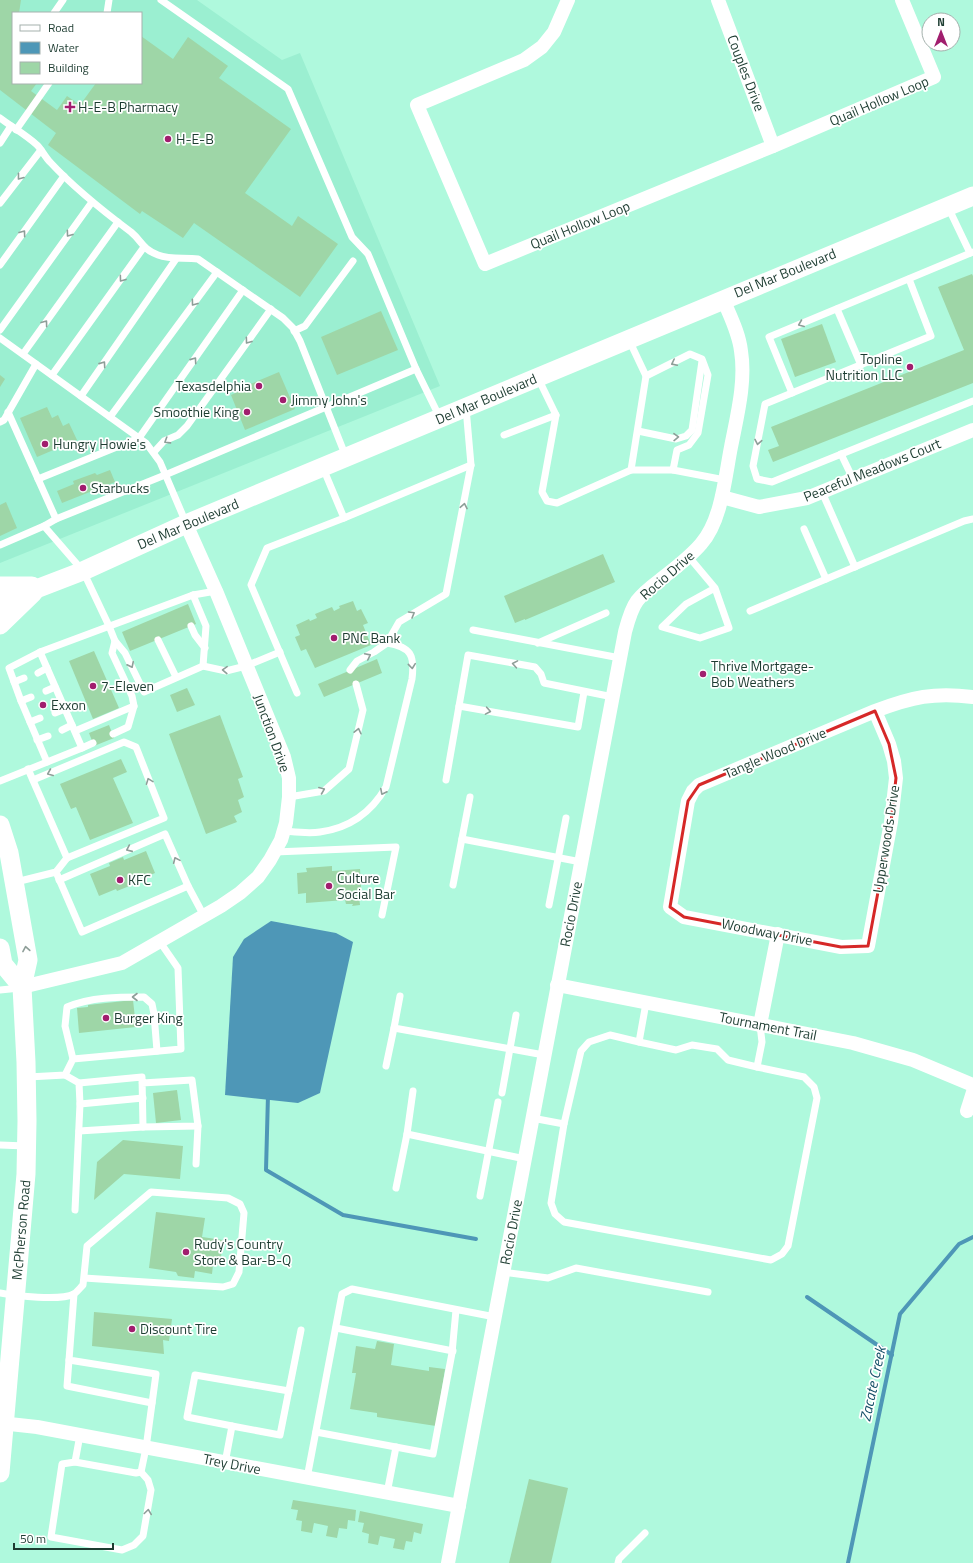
<svg xmlns="http://www.w3.org/2000/svg" width="973" height="1563" font-family="'Titillium Web',sans-serif">
  <rect width="100%" height="100%" fill="#aff9dd"/>
  <path fill="#9befd1" fill-rule="evenodd" d="M0,0H197L282,60L300,53L440,386L0,563ZM13,13H141V83H13Z"/>
  <path fill="#4e97b7" d="M271,921L336,933L353,942L320,1093L298,1103L225,1095L233,957L244,939Z"/>
  <g fill="none" stroke-linecap="round" stroke-linejoin="round">
    <g stroke="#4e97b7" stroke-width="4">
      <path d="M268,1095L266,1170L343,1215L476,1239"/>
      <path d="M807,1297L892,1355"/>
      <path d="M848,1563L900,1314L959,1244L973,1237"/>
    </g>
  </g>
  <g fill="#9ed6a7">
    <path d="M0,0H21L19,13H13V83H37L31,91L57,110L67,96L80,105L96,83H141V36L173,59L188,37L228,66L219,78L291,129L245,193L292,226L298,216L338,244L300,297L194,223L183,238L142,211L140,214L48,145L56,133L0,90Z"/>
    <path d="M972,274L973,276V383L773,462L768,450L779,446L771,427L964,350L938,287Z"/>
    <path d="M381,311L398,350L337,375L321,337Z"/>
    <path d="M822,324L836,362L795,377L781,339Z"/>
    <path d="M279,372L295,409L245,430L231,395L249,387L248,385Z"/>
    <path d="M0,375L5,379L0,387Z"/>
    <path d="M47,407L52,418L58,415L63,426L69,423L77,440L37,457L20,418Z"/>
    <path d="M110,470L115,482L62,503L57,491L74,484L73,481L95,473L97,475Z"/>
    <path d="M6,502L17,528L0,536V505Z"/>
    <path d="M603,554L615,582L525,620V619L515,623L504,596Z"/>
    <path d="M353,601L357,611L361,609L368,623L363,625L371,645L315,668L306,649L301,651L295,637L300,635L296,625L309,619L310,621L317,618L315,614L332,607L334,611L340,608L339,606Z"/>
    <path d="M188,604L196,624L130,651L122,632Z"/>
    <path d="M94,651L119,708L93,719L69,661Z"/>
    <path d="M377,659L382,673L324,697L318,684Z"/>
    <path d="M187,688L195,705L177,712L170,695Z"/>
    <path d="M220,715L243,777L238,779L244,797L238,800L242,812L234,816L237,822L206,834L169,734Z"/>
    <path d="M109,725L114,738L94,746L89,733Z"/>
    <path d="M121,759L127,772L113,778L133,823L90,840L76,807L71,809L60,784Z"/>
    <path d="M146,851L155,873L136,881L137,883L117,891L116,889L99,896L90,874L110,866L109,863L123,857L124,860Z"/>
    <path d="M332,866V871L360,869L361,884V888L358,889L360,905L352,906L353,904H346L345,900L306,903V893L298,894L297,873L307,872L306,868Z"/>
    <path d="M133,1000L136,1027L79,1033L77,1008L88,1007V1005Z"/>
    <path d="M177,1090L181,1120L156,1123L153,1093Z"/>
    <path d="M123,1140L183,1146L180,1179L124,1174L94,1200L97,1162Z"/>
    <path d="M156,1212L205,1218L202,1237L223,1240L220,1265H213L212,1274L195,1271L194,1278L178,1276L176,1272L149,1268Z"/>
    <path d="M94,1312L172,1319L169,1341L163,1340L164,1354L92,1346Z"/>
    <path d="M377,1341L394,1344L391,1365L429,1371V1367L445,1369L436,1426L377,1417V1413L350,1409L356,1373H352L356,1346L375,1349Z"/>
    <path d="M529,1479L568,1488L551,1563H509Z"/>
    <path d="M293,1500L356,1510L355,1521L348,1520L347,1529L339,1528L337,1538L326,1536L328,1526L314,1523L312,1533L301,1531L302,1521L296,1520L298,1510L291,1509Z"/>
    <path d="M360,1511L423,1524L421,1534L414,1532L412,1542L406,1541L404,1550L393,1548L395,1539L380,1536L378,1545L368,1543L369,1534L362,1532L364,1523L358,1522Z"/>
  </g>
  <g fill="none" stroke-linecap="round" stroke-linejoin="round">
    <g stroke="#fff" stroke-width="7">
      <path d="M161,0L288,89L352,237L368,254L416,369L440,418"/>
      <path d="M54,13L63,0"/>
      <path d="M107,13L109,0"/>
      <path d="M0,118C12,127 26,135 37,145C42,150 45,157 50,162C74,188 103,211 131,232C142,241 142,249 158,255C171,260 185,257 198,259L283,318L293,328L300,341L346,457"/>
      <path d="M16,130L49,83"/>
      <path d="M0,143L11,126"/>
      <path d="M0,203L41,150"/>
      <path d="M948,207L970,253"/>
      <path d="M0,265L64,176"/>
      <path d="M909,279L931,336L765,404L753,466L757,479L772,482L973,401"/>
      <path d="M837,309L861,365"/>
      <path d="M0,330L92,202"/>
      <path d="M294,331L305,326L353,261"/>
      <path d="M0,338L146,443L160,462L186,523"/>
      <path d="M629,340L646,376L631,470"/>
      <path d="M23,354L118,222"/>
      <path d="M52,375L144,247"/>
      <path d="M646,376L690,354L702,359L708,375L698,433L689,445L677,450L673,470"/>
      <path d="M538,378L556,415L542,492L547,501L557,503L631,470H673L725,480"/>
      <path d="M792,393L769,337L973,252"/>
      <path d="M81,396L176,259"/>
      <path d="M8,412L56,519L165,475L416,369"/>
      <path d="M110,417L217,272"/>
      <path d="M0,422L4,420L36,364"/>
      <path d="M638,431L676,439L686,436L692,430L702,361"/>
      <path d="M504,435L556,415"/>
      <path d="M154,452L164,441L178,435L187,426L271,309"/>
      <path d="M841,454L853,479"/>
      <path d="M38,479L139,438L243,290"/>
      <path d="M822,492L855,567"/>
      <path d="M344,518L471,465"/>
      <path d="M56,519L44,526L83,571L109,626L115,641L112,653L132,696L134,706L128,727L113,734"/>
      <path d="M804,529L826,579"/>
      <path d="M0,545L44,526"/>
      <path d="M689,557L715,588L729,628L700,638L662,627L686,604L715,588"/>
      <path d="M193,595L206,626L203,666"/>
      <path d="M750,611L964,521L973,519"/>
      <path d="M191,626L195,635L205,648"/>
      <path d="M473,630L620,658"/>
      <path d="M158,640L176,677"/>
      <path d="M115,641L125,653L144,692L203,666L226,671L246,666L280,652"/>
      <path d="M538,643L606,613"/>
      <path d="M40,652L9,668L21,701L47,762"/>
      <path d="M350,670L357,661L374,652L387,643L399,622L446,594L471,465L466,408"/>
      <path d="M38,673L47,668"/>
      <path d="M14,682L24,678"/>
      <path d="M46,691L55,687"/>
      <path d="M584,692L578,727L459,706L468,655L535,667L541,674L544,683L613,697"/>
      <path d="M297,693L251,585L267,548L344,518L323,468"/>
      <path d="M21,701L31,697"/>
      <path d="M55,713L65,709"/>
      <path d="M30,722L40,718"/>
      <path d="M62,730L72,725"/>
      <path d="M75,731L134,706"/>
      <path d="M37,740L48,736"/>
      <path d="M82,748L93,743"/>
      <path d="M33,780L124,742L136,747L164,818L67,858"/>
      <path d="M446,780L459,706"/>
      <path d="M0,781L82,748L40,652L193,595L216,591"/>
      <path d="M289,797L324,791L349,769L363,710L356,684"/>
      <path d="M283,831C295,832 309,834 320,832C350,828 371,813 386,787L412,679C415,655 411,647 387,643"/>
      <path d="M462,839L581,862"/>
      <path d="M275,852L396,847L382,915"/>
      <path d="M56,872L82,932L188,886L204,916"/>
      <path d="M59,880L165,834L188,886"/>
      <path d="M16,882L56,872L67,858L28,769"/>
      <path d="M453,885L470,797"/>
      <path d="M549,905L566,818"/>
      <path d="M0,990L20,988"/>
      <path d="M400,996L394,1028L544,1055"/>
      <path d="M639,1042L676,1050L692,1045L717,1049L728,1060L757,1067L762,1042L760,1025"/>
      <path d="M73,1059L65,1026L67,1007C91,997 118,997 144,997L152,1004L154,1014L157,1051"/>
      <path d="M386,1066L394,1028"/>
      <path d="M65,1075L79,1083L80,1104L75,1210"/>
      <path d="M28,1077L65,1075L73,1059L181,1049L178,968L160,942"/>
      <path d="M79,1083L142,1077L143,1127L198,1126L192,1080L142,1083"/>
      <path d="M413,1091L407,1134L525,1159"/>
      <path d="M502,1093L516,1015"/>
      <path d="M80,1104L143,1098"/>
      <path d="M532,1118L564,1124L581,1051L589,1042L610,1035L639,1042L646,1003"/>
      <path d="M564,1124L551,1203L555,1214L564,1222L771,1260L782,1254L788,1246L817,1098L814,1087L804,1077L757,1067"/>
      <path d="M79,1131L143,1127"/>
      <path d="M0,1145L26,1146"/>
      <path d="M196,1164L198,1126"/>
      <path d="M396,1188L407,1134"/>
      <path d="M480,1196L498,1102"/>
      <path d="M503,1272L548,1278L576,1268L708,1292"/>
      <path d="M0,1293C16,1296 60,1301 74,1294C77,1292 80,1288 83,1285L87,1246L151,1192L228,1198L240,1204L244,1213L239,1272L233,1284L223,1287L84,1278"/>
      <path d="M74,1294L69,1360L156,1374L146,1448L141,1472L136,1473L75,1462"/>
      <path d="M336,1328L453,1351"/>
      <path d="M69,1360L67,1386L152,1403"/>
      <path d="M232,1426L187,1417L195,1375L289,1391"/>
      <path d="M316,1432L433,1454L452,1353L456,1310"/>
      <path d="M80,1435L75,1462L62,1464L51,1537L122,1550L134,1545L143,1536L151,1490L148,1480L141,1472"/>
      <path d="M225,1463L232,1426L280,1435L301,1330"/>
      <path d="M307,1478L342,1294L352,1289L495,1317"/>
      <path d="M387,1493L396,1447"/>
      <path d="M618,1563L619,1559L645,1533"/>
    </g>
    <g stroke="#fff" stroke-width="14">
      <path d="M568,0L554,32L542,47L524,60L417,105L485,264L773,146L934,77L902,0"/>
      <path d="M718,0L773,146"/>
      <path d="M722,497L759,507L807,498L973,430"/>
      <path d="M875,711L889,744L894,761L896,778L891,822L868,946L841,947L684,917L670,907L688,801L693,791L699,785L875,711C912,697 934,692 973,697"/>
      <path d="M557,985L853,1043L913,1060L973,1085"/>
      <path d="M22,987L122,963L221,906L240,893L258,877L270,860L281,840L286,823L289,797V778L284,757L216,591L186,524"/>
      <path d="M760,1025L778,934"/>
      <path d="M967,1111L973,1092"/>
      <path d="M0,1423L37,1427L459,1506"/>
      <path d="M448,1563L625,632C628,621 631,609 637,601C643,593 652,586 660,580C674,569 689,558 701,544C722,520 725,477 731,447C737,416 746,382 741,351C739,333 730,316 723,299"/>
    </g>
    <g stroke="#fff" stroke-width="19">
      <path d="M0,586H32"/>
      <path d="M0,603L83,571L186,524L973,196"/>
      <path d="M0,625L33,593"/>
      <path d="M0,825L9,853L28,960L22,987L26,1062L27,1121L26,1174L0,1473"/>
      <path d="M0,948L3,964L22,987"/>
    </g>
  </g>
  <defs><path id="oneway-chevron" d="M-2-3.5L2.5 0L-2 3.5" fill="none" stroke-width="1.6" stroke-linecap="round" stroke-linejoin="round"/></defs>
  <g stroke="#8e9e98">
    <use href="#oneway-chevron" transform="translate(20 177) rotate(128)"/>
    <use href="#oneway-chevron" transform="translate(23 233) rotate(-54)"/>
    <use href="#oneway-chevron" transform="translate(69 234) rotate(126)"/>
    <use href="#oneway-chevron" transform="translate(122 279) rotate(126)"/>
    <use href="#oneway-chevron" transform="translate(194 303) rotate(126)"/>
    <use href="#oneway-chevron" transform="translate(45 323) rotate(-54)"/>
    <use href="#oneway-chevron" transform="translate(801 324) rotate(158)"/>
    <use href="#oneway-chevron" transform="translate(248 341) rotate(126)"/>
    <use href="#oneway-chevron" transform="translate(194 360) rotate(-55)"/>
    <use href="#oneway-chevron" transform="translate(674 363) rotate(153)"/>
    <use href="#oneway-chevron" transform="translate(103 364) rotate(-55)"/>
    <use href="#oneway-chevron" transform="translate(676 437) rotate(-1)"/>
    <use href="#oneway-chevron" transform="translate(167 441) rotate(148)"/>
    <use href="#oneway-chevron" transform="translate(758 442) rotate(101)"/>
    <use href="#oneway-chevron" transform="translate(464 506) rotate(-79)"/>
    <use href="#oneway-chevron" transform="translate(412 614) rotate(-30)"/>
    <use href="#oneway-chevron" transform="translate(368 656) rotate(-27)"/>
    <use href="#oneway-chevron" transform="translate(515 664) rotate(-170)"/>
    <use href="#oneway-chevron" transform="translate(131 665) rotate(64)"/>
    <use href="#oneway-chevron" transform="translate(412 666) rotate(84)"/>
    <use href="#oneway-chevron" transform="translate(225 670) rotate(-178)"/>
    <use href="#oneway-chevron" transform="translate(488 711) rotate(10)"/>
    <use href="#oneway-chevron" transform="translate(358 731) rotate(-77)"/>
    <use href="#oneway-chevron" transform="translate(50 773) rotate(157)"/>
    <use href="#oneway-chevron" transform="translate(149 781) rotate(-111)"/>
    <use href="#oneway-chevron" transform="translate(322 790) rotate(-22)"/>
    <use href="#oneway-chevron" transform="translate(383 792) rotate(117)"/>
    <use href="#oneway-chevron" transform="translate(129 849) rotate(156)"/>
    <use href="#oneway-chevron" transform="translate(176 860) rotate(-114)"/>
    <use href="#oneway-chevron" transform="translate(26 949) rotate(-100)"/>
    <use href="#oneway-chevron" transform="translate(135 997) rotate(180)"/>
    <use href="#oneway-chevron" transform="translate(148 1512) rotate(-82)"/>
  </g>
  <path fill="none" stroke="#d62828" stroke-width="3" stroke-linejoin="round" d="M875,711L889,744L896,778L891,822L868,946L841,947L684,917L670,907L688,801L699,785Z"/>
  <g fill="#a11e6e" stroke="#fff" stroke-width="1.5">
    <path d="M68 101h4v4h4v4h-4v4h-4v-4h-4v-4h4z"/>
    <circle cx="168" cy="139" r="4"/>
    <circle cx="910" cy="367" r="4"/>
    <circle cx="259" cy="386" r="4"/>
    <circle cx="283" cy="400" r="4"/>
    <circle cx="247" cy="412" r="4"/>
    <circle cx="45" cy="444" r="4"/>
    <circle cx="83" cy="488" r="4"/>
    <circle cx="334" cy="638" r="4"/>
    <circle cx="703" cy="674" r="4"/>
    <circle cx="93" cy="686" r="4"/>
    <circle cx="43" cy="705" r="4"/>
    <circle cx="120" cy="880" r="4"/>
    <circle cx="329" cy="886" r="4"/>
    <circle cx="106" cy="1018" r="4"/>
    <circle cx="186" cy="1252" r="4"/>
    <circle cx="132" cy="1329" r="4"/>
  </g>
  <g text-anchor="middle" stroke-width="3.5" stroke-linejoin="round" paint-order="stroke">
    <g font-size="14" fill="#1d3c31" stroke="#fff">
      <text transform="translate(746 73) rotate(69)" y="5">Couples Drive</text>
      <text transform="translate(879 101) rotate(-23)" y="5">Quail Hollow Loop</text>
      <text transform="translate(580 225) rotate(-22)" y="5">Quail Hollow Loop</text>
      <text transform="translate(785 273) rotate(-22)" y="5">Del Mar Boulevard</text>
      <text transform="translate(486 399) rotate(-23)" y="5">Del Mar Boulevard</text>
      <text transform="translate(872 470) rotate(-22)" y="5">Peaceful Meadows Court</text>
      <text transform="translate(188 524) rotate(-23)" y="5">Del Mar Boulevard</text>
      <text transform="translate(667 575) rotate(-41)" y="5">Rocio Drive</text>
      <text transform="translate(272 733) rotate(70)" y="5">Junction Drive</text>
      <text transform="translate(775 753) rotate(-23)" y="5">Tangle Wood Drive</text>
      <text transform="translate(886 839) rotate(-81)" y="5">Upperwoods Drive</text>
      <text transform="translate(571 914) rotate(-79)" y="5">Rocio Drive</text>
      <text transform="translate(767 932) rotate(11)" y="5">Woodway Drive</text>
      <text transform="translate(768 1026) rotate(11)" y="5">Tournament Trail</text>
      <text transform="translate(21 1230) rotate(-85)" y="5">McPherson Road</text>
      <text transform="translate(511 1232) rotate(-79)" y="5">Rocio Drive</text>
      <text transform="translate(232 1464) rotate(11)" y="5">Trey Drive</text>
    </g>
    <g font-size="14" fill="#1d3c31" stroke="#fff" text-anchor="start">
      <text x="78" y="112">H-E-B Pharmacy</text>
      <text x="176" y="144">H-E-B</text>
      <text x="902" y="364" text-anchor="end">Topline<tspan x="902" dy="16">Nutrition LLC</tspan></text>
      <text x="251" y="391" text-anchor="end">Texasdelphia</text>
      <text x="291" y="405">Jimmy John's</text>
      <text x="239" y="417" text-anchor="end">Smoothie King</text>
      <text x="53" y="449">Hungry Howie's</text>
      <text x="91" y="493">Starbucks</text>
      <text x="342" y="643">PNC Bank</text>
      <text x="711" y="671">Thrive Mortgage-<tspan x="711" dy="16">Bob Weathers</tspan></text>
      <text x="101" y="691">7-Eleven</text>
      <text x="51" y="710">Exxon</text>
      <text x="337" y="883">Culture<tspan x="337" dy="16">Social Bar</tspan></text>
      <text x="128" y="885">KFC</text>
      <text x="114" y="1023">Burger King</text>
      <text x="194" y="1249">Rudy's Country<tspan x="194" dy="16">Store &amp; Bar-B-Q</tspan></text>
      <text x="140" y="1334">Discount Tire</text>
    </g>
    <g font-size="15" font-style="italic" fill="#155068" stroke="#fff">
      <text transform="translate(873 1384) rotate(-78)" y="5">Zacate Creek</text>
    </g>
  </g>
  <rect x="12" y="12" width="130" height="72" fill="#ffffff" stroke="#a5b1ad"/>
  <rect x="20" y="25" width="20" height="6" fill="#ffffff" stroke="#a5b1ad"/>
  <text x="48" y="32" font-size="12" fill="#1d3c31">Road</text>
  <rect x="20" y="42" width="20" height="12" fill="#4e97b7" stroke="#a5b1ad"/>
  <text x="48" y="52" font-size="12" fill="#1d3c31">Water</text>
  <rect x="20" y="62" width="20" height="12" fill="#9ed6a7" stroke="#a5b1ad"/>
  <text x="48" y="72" font-size="12" fill="#1d3c31">Building</text>
  <g transform="translate(941 32)"><circle r="19" fill="#ffffff" stroke="#a5b1ad"/>
  <path d="M0-3L7 15L0 10L-7 15Z" fill="#a11e6e"/>
  <text y="-6" font-size="11" font-weight="bold" text-anchor="middle" fill="#1d3c31">N</text>
  </g>
  <path d="M14 1543v6h99v-6" fill="none" stroke="#1d3c31" stroke-width="2"/>
  <text x="20" y="1543" font-size="12" fill="#1d3c31" stroke="#ffffff" stroke-width="3" paint-order="stroke">50 m</text>
</svg>
